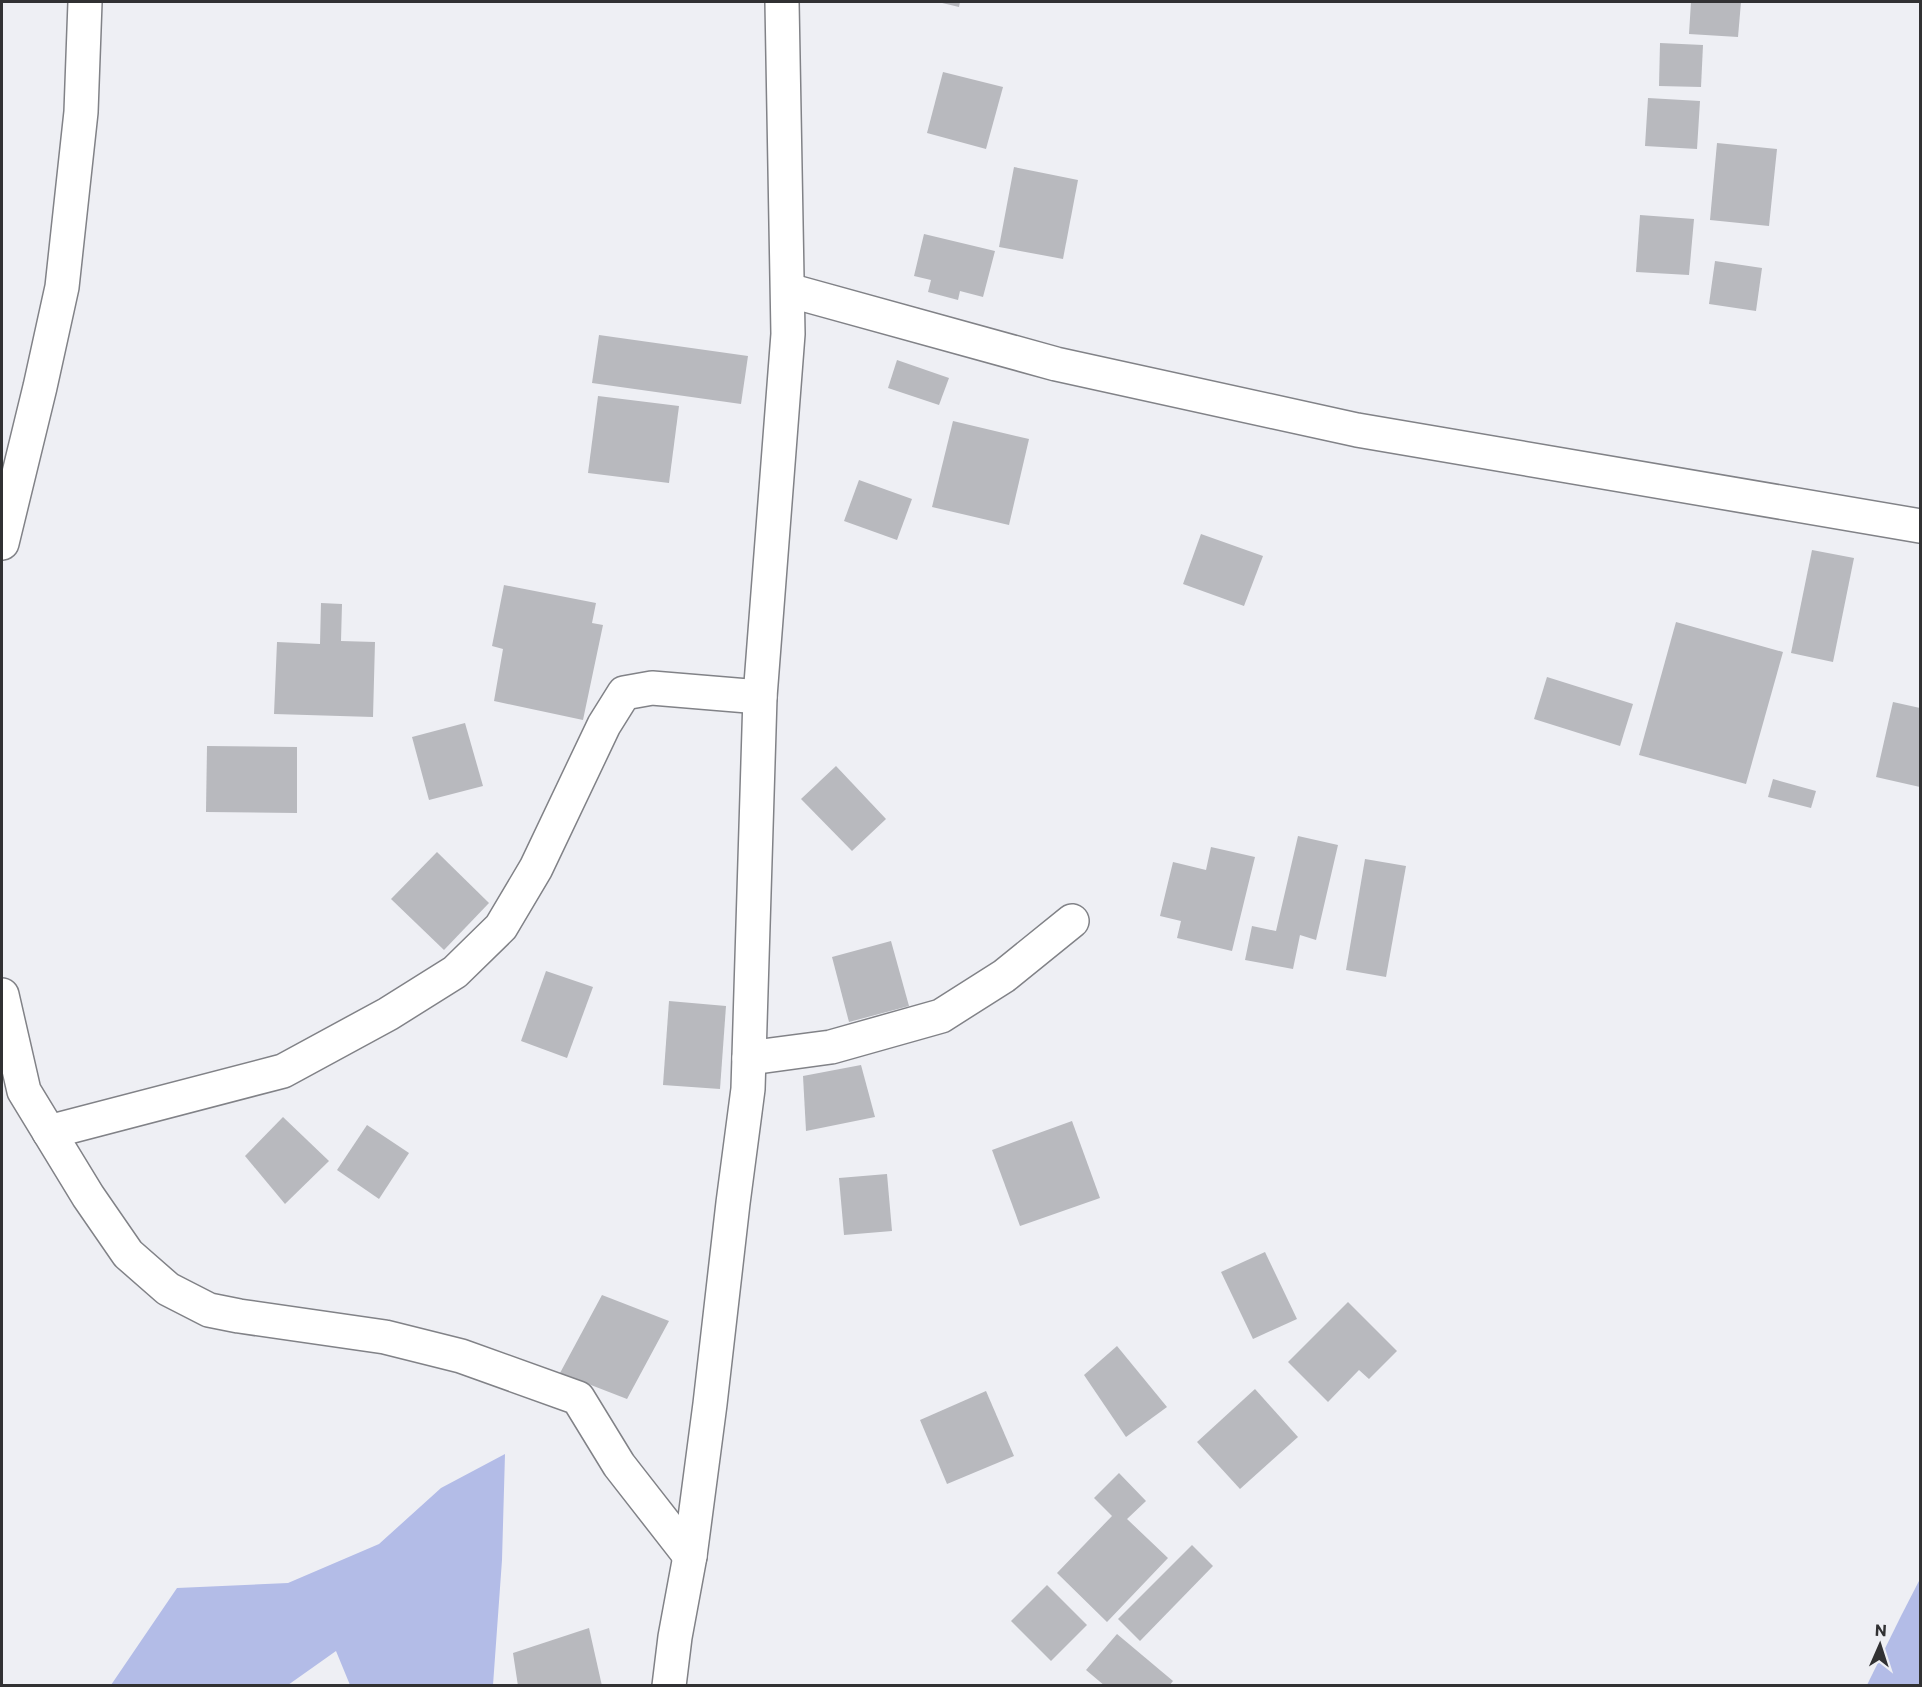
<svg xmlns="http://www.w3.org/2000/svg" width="1922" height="1687" font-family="Commissioner,sans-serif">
  <rect width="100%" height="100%" fill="#eeeff4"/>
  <g fill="#b3bce7">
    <path d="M505,1454L502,1560L493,1685H350L336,1651L288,1685H111L177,1588L288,1583L379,1544L441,1488Z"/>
    <path d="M1920,1579V1685H1867L1901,1616Z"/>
  </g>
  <g fill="#b8b9be">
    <path d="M938,2H960L959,7Z"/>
    <path d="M1691,2H1741L1738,37L1689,34Z"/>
    <path d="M1660,43L1703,45L1701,87L1659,86Z"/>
    <path d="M943,72L1003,87L986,149L927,133Z"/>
    <path d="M1648,98L1700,101L1697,149L1645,146Z"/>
    <path d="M1717,143L1777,149L1769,226L1710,220Z"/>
    <path d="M1014,167L1078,180L1063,259L999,247Z"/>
    <path d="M1640,215L1694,219L1689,275L1636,272Z"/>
    <path d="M924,234L995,251L983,297L960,291L958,300L928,292L931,280L914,276Z"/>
    <path d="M1715,261L1762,268L1756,311L1709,304Z"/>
    <path d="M599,335L748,356L741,404L592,383Z"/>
    <path d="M897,360L949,378L939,405L888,388Z"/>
    <path d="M598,396L679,406L669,483L588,473Z"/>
    <path d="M953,421L1029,439L1009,525L932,507Z"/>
    <path d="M859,480L912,499L897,540L844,521Z"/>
    <path d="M1201,534L1263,556L1244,606L1183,584Z"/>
    <path d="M1812,550L1854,558L1833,662L1791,653Z"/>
    <path d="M504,585L596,603L592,623L603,625L583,720L494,701L503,649L492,646Z"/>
    <path d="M321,603L342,604L341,641L375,642L373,717L274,714L277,642L320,644Z"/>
    <path d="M1676,622L1783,652L1746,784L1639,755Z"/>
    <path d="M1547,677L1633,704L1620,746L1534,719Z"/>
    <path d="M1893,702L1920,708V787L1876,777Z"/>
    <path d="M465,723L483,786L429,800L412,737Z"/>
    <path d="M207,746L297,747V813L206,812Z"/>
    <path d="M836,766L886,819L852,851L801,799Z"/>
    <path d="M1773,779L1816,791L1811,808L1768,797Z"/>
    <path d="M1298,836L1338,845L1316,940L1300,935L1293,969L1245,960L1252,926L1276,931Z"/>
    <path d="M1211,847L1255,857L1232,951L1177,938L1181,921L1160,916L1173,862L1206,870Z"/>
    <path d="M437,852L489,903L444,950L391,899Z"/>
    <path d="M1365,859L1406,866L1386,977L1346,970Z"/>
    <path d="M891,941L909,1006L849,1022L832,957Z"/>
    <path d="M546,971L593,987L567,1058L521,1041Z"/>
    <path d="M669,1001L726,1006L720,1089L663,1085Z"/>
    <path d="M861,1065L875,1117L806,1131L803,1076Z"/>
    <path d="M283,1117L329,1161L285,1204L245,1156Z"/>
    <path d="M1072,1121L1100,1198L1020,1226L992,1150Z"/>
    <path d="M367,1125L409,1153L379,1199L337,1170Z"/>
    <path d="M887,1174L892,1231L844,1235L839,1178Z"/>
    <path d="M1265,1252L1297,1319L1253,1339L1221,1272Z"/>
    <path d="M602,1295L669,1321L627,1399L560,1373Z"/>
    <path d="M1348,1302L1397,1351L1369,1379L1359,1370L1328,1402L1288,1362Z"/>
    <path d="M1117,1346L1167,1407L1126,1437L1084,1375Z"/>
    <path d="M1255,1389L1298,1437L1240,1489L1197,1442Z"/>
    <path d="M986,1391L1014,1456L947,1484L920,1420Z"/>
    <path d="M1119,1473L1146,1501L1127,1519L1168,1558L1107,1622L1057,1573L1112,1516L1094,1498Z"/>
    <path d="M1192,1545L1213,1566L1140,1641L1118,1619Z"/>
    <path d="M1047,1585L1087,1625L1051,1661L1011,1621Z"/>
    <path d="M589,1628L602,1686H518L513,1653Z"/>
    <path d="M1117,1634L1173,1681L1169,1686H1105L1086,1670Z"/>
  </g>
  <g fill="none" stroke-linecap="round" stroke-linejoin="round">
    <defs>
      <g id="minor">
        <path d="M788,290L1056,364L1357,430L1920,526"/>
        <path d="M2,543L40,387L62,287L81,112L85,2"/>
        <path d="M2,995L24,1091L88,1196L128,1254L168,1289L209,1310L239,1316L385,1337L461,1356L578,1398L619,1465L690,1556"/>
        <path d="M749,1058L831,1047L941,1016L1004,976L1072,921"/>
        <path d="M49,1132L283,1071L388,1014L455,972L501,927L536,868L604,725L624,693L652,688L760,697"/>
        <path d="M669,1686L675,1637L690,1556L710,1404L733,1203L748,1089L760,697L788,334L782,2"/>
      </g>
    </defs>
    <use href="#minor" stroke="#818287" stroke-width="36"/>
    <use href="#minor" stroke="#fff" stroke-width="33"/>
  </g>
  <rect width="1922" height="1687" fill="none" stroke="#313133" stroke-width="6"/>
  <g transform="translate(1880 1645) rotate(3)" stroke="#eeeff4" stroke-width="4.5" paint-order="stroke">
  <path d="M0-4.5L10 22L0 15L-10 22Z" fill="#313133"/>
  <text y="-9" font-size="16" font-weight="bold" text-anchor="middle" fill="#313133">N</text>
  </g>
</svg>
